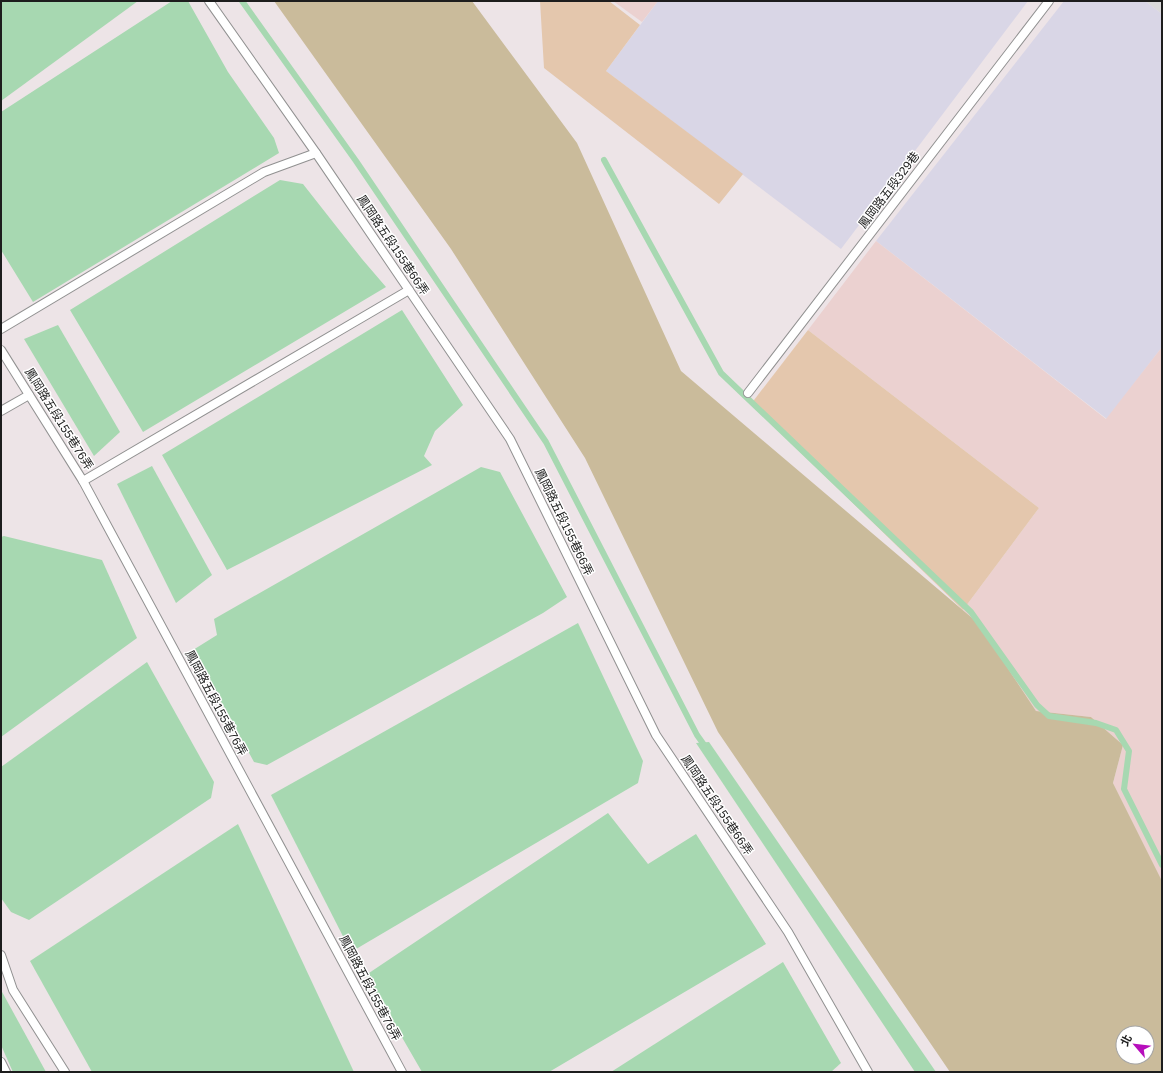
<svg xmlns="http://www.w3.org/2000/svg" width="1163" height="1073" font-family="Helvetica,'Noto Sans TC',sans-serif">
  <rect width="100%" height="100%" fill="#ede4e7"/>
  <path fill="#dbdadb" d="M1145,1H1162V14Z"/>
  <g fill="#d9d6e6">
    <path d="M658,1H1028L841,249L606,71Z"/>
    <path d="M1064,1H1145L1162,14V347L1107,419L876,241Z"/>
  </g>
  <g fill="#ebd1d0">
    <path d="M613,1H658L642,22Z"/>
    <path d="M876,241L1106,419L1162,347V881L1113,783L1123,745L1091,717L1036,711L978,624L963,610L1039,508L808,330Z"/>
  </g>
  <g fill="#e4c7ad">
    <path d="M540,1H609L640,25L606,71L743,174L719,204L544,68Z"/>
    <path d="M808,330L1039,508L963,610L751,404Z"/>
  </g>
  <path fill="#cabb9b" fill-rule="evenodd" d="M274,1H472L577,143L681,371L978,623L1036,711L1091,717L1123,745L1113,783L1162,881V1072H950L718,732L585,458L451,249ZM1123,1033H1147V1057H1123Z"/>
  <g fill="#a7d8b1">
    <path d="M1,1H138L1,101Z"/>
    <path d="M172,1H188L228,72L274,138L279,153L33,302L1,250V112Z"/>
    <path d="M280,180L303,184L362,259L386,287L143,432L70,310Z"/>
    <path d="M402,310L463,405L435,431L424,456L432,465L227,570L162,455Z"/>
    <path d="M58,325L120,432L94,456L24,339Z"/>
    <path d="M152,466L212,575L176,603L117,484Z"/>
    <path d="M481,467L500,472L567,597L543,613L267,765L254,762L193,650L217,635L214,619Z"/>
    <path d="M4,536L102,560L137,638L1,737V537Z"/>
    <path d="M578,623L643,761L638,783L351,952L271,795Z"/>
    <path d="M147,662L214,782L211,798L29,920L11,912L1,898V767Z"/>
    <path d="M709,742L936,1072H915L696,743Z"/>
    <path d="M608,813L648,864L696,834L766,944L549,1072H422L366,975Z"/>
    <path d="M238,824L354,1072H92L30,961Z"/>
    <path d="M783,962L841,1063L831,1072H611Z"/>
    <path d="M1,990L46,1072H13L12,1070L1,1045Z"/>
  </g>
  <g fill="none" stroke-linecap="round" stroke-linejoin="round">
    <g stroke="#a7d8b1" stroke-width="6">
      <path d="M242,1L356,161L546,442L697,735L707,749"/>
      <path d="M604,160L721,373L971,612L1037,705L1049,716L1096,723L1116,730L1129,751L1124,789L1162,865"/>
    </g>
    <defs>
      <g id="lane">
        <path d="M209,1L316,153L510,439L656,735L788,932L868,1072"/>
        <path d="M1,329L264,172L316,153"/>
        <path d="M1,350L83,481L402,1072"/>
        <path d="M748,393L1049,1"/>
        <path d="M1,411L29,395"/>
        <path d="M83,481L409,290"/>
        <path d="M1,955L13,990L65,1072"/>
        <path d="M1,1062L6,1072"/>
      </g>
    </defs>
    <use href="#lane" stroke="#919191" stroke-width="10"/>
    <use href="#lane" stroke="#fff" stroke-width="8"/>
  </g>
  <g text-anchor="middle" stroke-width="3" stroke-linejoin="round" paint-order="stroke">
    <g font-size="12" fill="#1d1d1d" stroke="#fff">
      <text transform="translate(889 190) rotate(-53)" y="4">鳳岡路五段329巷</text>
      <text transform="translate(393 245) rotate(56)" y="4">鳳岡路五段155巷66弄</text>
      <text transform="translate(59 419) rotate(58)" y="4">鳳岡路五段155巷76弄</text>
      <text transform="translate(564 522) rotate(64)" y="4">鳳岡路五段155巷66弄</text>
      <text transform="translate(216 703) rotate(62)" y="4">鳳岡路五段155巷76弄</text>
      <text transform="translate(717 805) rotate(56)" y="4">鳳岡路五段155巷66弄</text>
      <text transform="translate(370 988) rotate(62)" y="4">鳳岡路五段155巷76弄</text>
    </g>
  </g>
  <rect width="1163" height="1073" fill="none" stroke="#1d1d1d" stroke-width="4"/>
  <g transform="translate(1135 1045) rotate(298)"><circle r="19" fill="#ffffff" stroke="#a5a5a5"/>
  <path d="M0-3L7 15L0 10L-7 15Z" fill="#b70ebc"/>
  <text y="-6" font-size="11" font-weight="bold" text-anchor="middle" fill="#1d1d1d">北</text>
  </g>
</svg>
